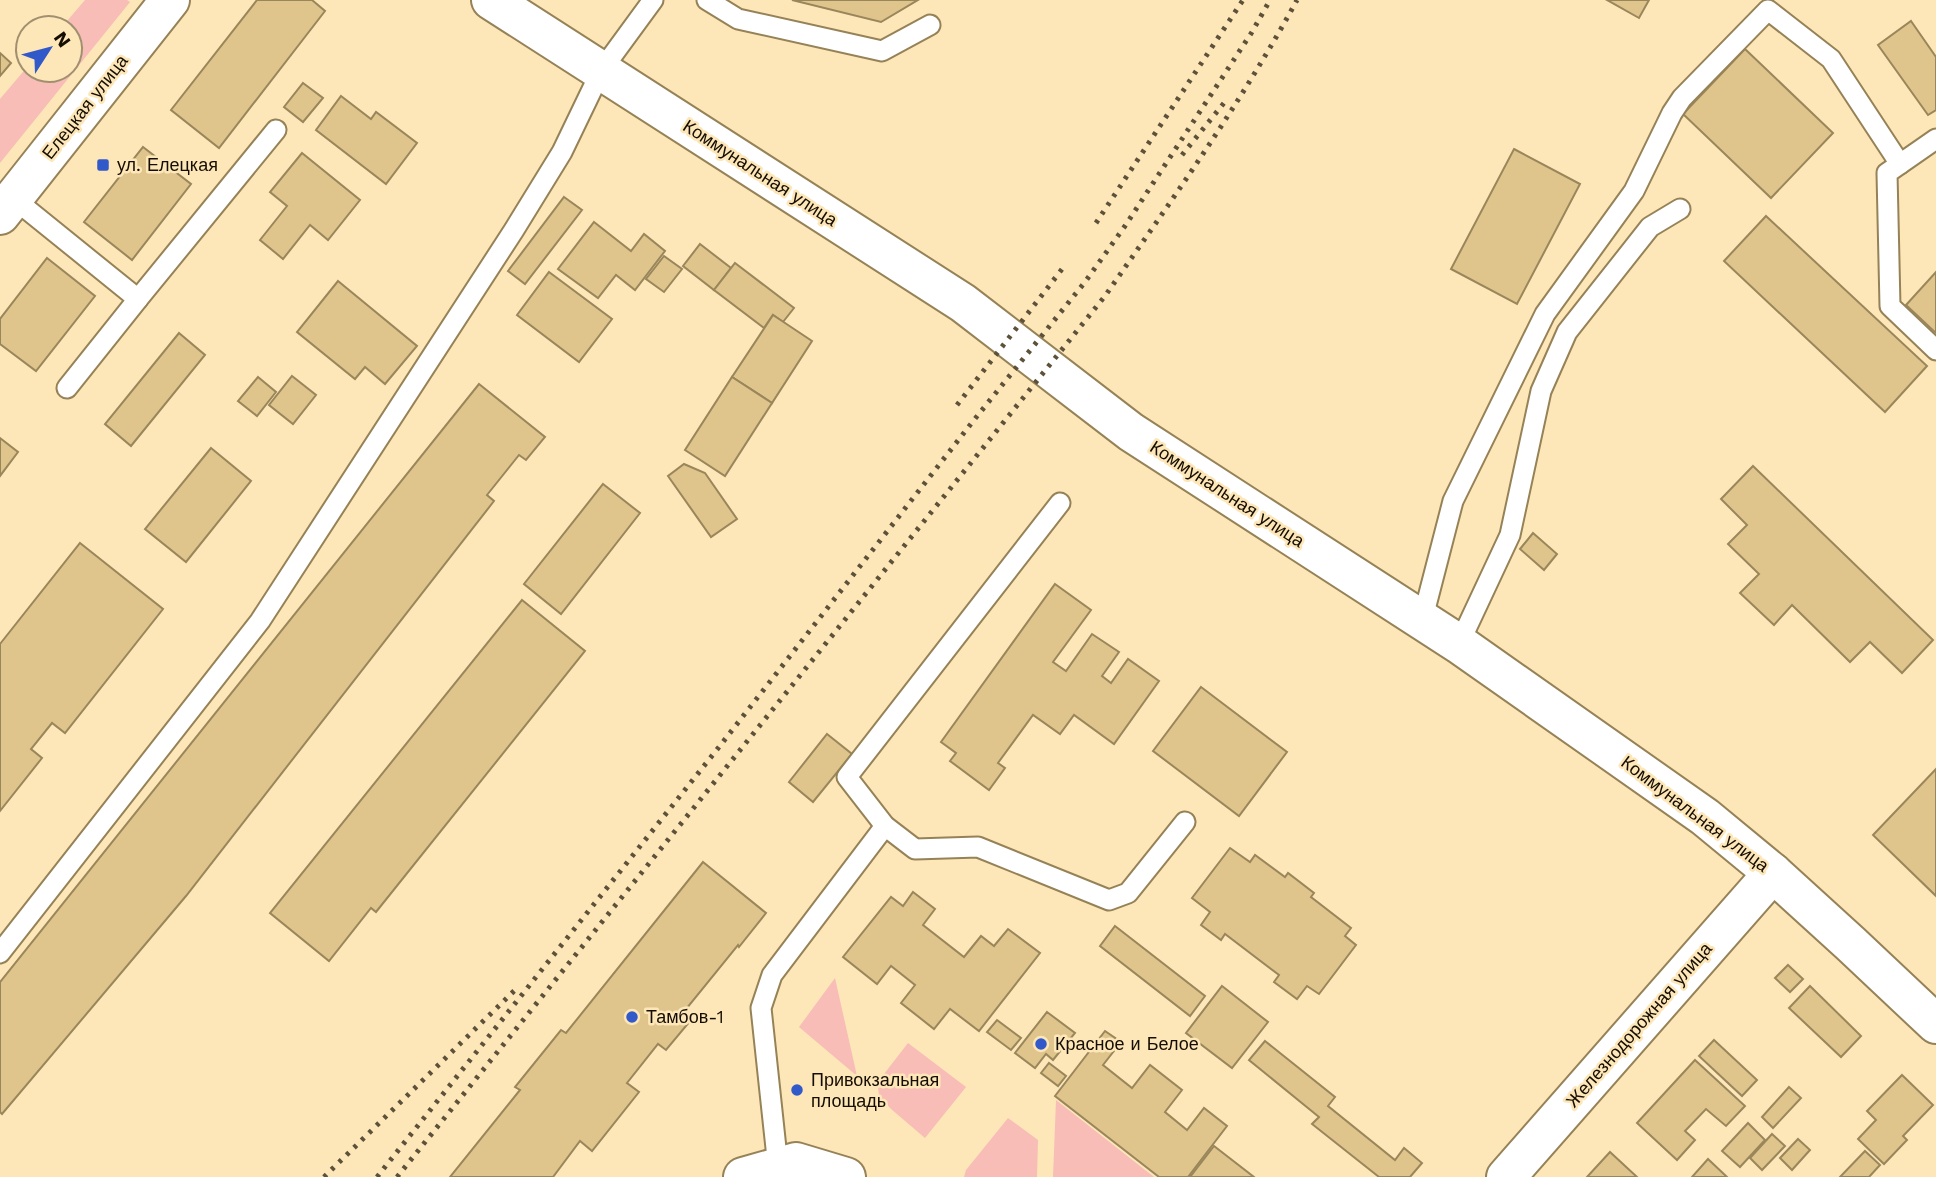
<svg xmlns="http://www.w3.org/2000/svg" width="1936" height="1177" font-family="'Work Sans',sans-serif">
  <rect width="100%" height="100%" fill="#fde7b9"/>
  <g fill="#f7bdb6">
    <path d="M85,0H127L130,2L0,163V99L28,66V70H70V28H61Z"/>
    <path d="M835,978L857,1076L799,1027Z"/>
    <path d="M908,1043L966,1087L925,1138L891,1109L879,1096L878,1087L884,1074Z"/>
    <path d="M1056,1100L1154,1177H1053Z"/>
    <path d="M1008,1118L1038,1140L1037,1177H964L966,1170Z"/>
  </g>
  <g fill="#dfc48b" stroke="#9a865b" stroke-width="2">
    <path d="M257,0H312L325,11L219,148L171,110Z"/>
    <path d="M792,0H918L881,22Z"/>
    <path d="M1607,0H1649L1639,18Z"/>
    <path d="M1911,21L1936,57V110L1928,115L1878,45Z"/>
    <path d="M1745,49L1833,133L1771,198L1683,114Z"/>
    <path d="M0,53L11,63L0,76Z"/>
    <path d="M303,83L323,98L303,122L284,107Z"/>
    <path d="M341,96L371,119L376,112L417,143L386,184L316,130Z"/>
    <path d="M143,147L191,184L132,260L84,222Z"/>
    <path d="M1514,149L1580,184L1517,304L1451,269Z"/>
    <path d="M302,153L360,200L328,240L310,225L283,259L260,240L287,206L270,192Z"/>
    <path d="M564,197L582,210L525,284L508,271Z"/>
    <path d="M1766,216L1927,366L1885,412L1724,261Z"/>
    <path d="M594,222L631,251L644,234L665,251L635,290L616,275L598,298L558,269Z"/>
    <path d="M700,244L731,268L714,290L683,266Z"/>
    <path d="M664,256L682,269L664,292L646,279Z"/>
    <path d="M47,258L95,296L36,371L0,344V319Z"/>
    <path d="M735,263L794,308L783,322L773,315L764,328L714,290Z"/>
    <path d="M549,272L612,319L579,362L517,315Z"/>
    <path d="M1936,272V333L1906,305Z"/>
    <path d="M338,281L417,346L385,384L365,367L355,379L297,332Z"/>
    <path d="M773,315L812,341L772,403L732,377Z"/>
    <path d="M179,333L205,355L131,446L105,424Z"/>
    <path d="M292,376L316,395L293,424L269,405Z"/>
    <path d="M258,377L276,392L257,416L238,401Z"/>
    <path d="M732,377L772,403L725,476L685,450Z"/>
    <path d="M479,384L545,437L526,460L519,455L487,495L494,501L186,896L2,1114L0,1112V982Z"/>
    <path d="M0,438L18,452L0,476Z"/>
    <path d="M211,448L251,481L186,562L145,529Z"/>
    <path d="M684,464L705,473L737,519L711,537L668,476Z"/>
    <path d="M1753,466L1933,640L1902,673L1870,642L1850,662L1792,605L1774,625L1740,593L1759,574L1728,544L1747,525L1721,499Z"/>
    <path d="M603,484L640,513L561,614L524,584Z"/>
    <path d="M1533,533L1557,554L1544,570L1520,549Z"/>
    <path d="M80,543L163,609L65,733L52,723L31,749L42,758L0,811V644Z"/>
    <path d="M1055,584L1091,610L1053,662L1066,671L1092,634L1119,652L1102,676L1111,683L1128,659L1159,681L1114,744L1074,715L1060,734L1033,715L998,763L1005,768L989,790L950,761L956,753L941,742Z"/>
    <path d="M522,600L585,651L376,912L371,908L329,961L270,913Z"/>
    <path d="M1201,687L1287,752L1239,816L1153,751Z"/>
    <path d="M827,734L852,754L813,802L789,782Z"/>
    <path d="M1936,769V896L1873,835Z"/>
    <path d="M1230,848L1250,862L1255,855L1285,877L1288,873L1314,893L1311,897L1351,928L1345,936L1356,945L1319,994L1307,986L1297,999L1274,982L1279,975L1225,934L1221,940L1201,925L1210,912L1192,898Z"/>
    <path d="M703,862L766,913L739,947L738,945L682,1014L691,1020L666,1050L658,1044L627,1083L639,1092L592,1151L580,1141L553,1177H450L520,1090L515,1087L561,1030L566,1033Z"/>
    <path d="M913,892L935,909L923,925L964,957L981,936L994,946L1008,929L1040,953L979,1031L950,1009L934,1029L901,1003L915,985L891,966L877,984L843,957L891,897L903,906Z"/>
    <path d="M1115,926L1205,996L1190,1016L1100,946Z"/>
    <path d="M1788,965L1803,979L1790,992L1775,978Z"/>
    <path d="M1222,986L1268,1022L1232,1068L1186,1033Z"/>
    <path d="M1810,986L1861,1036L1841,1057L1789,1008Z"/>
    <path d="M1047,1012L1075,1033L1053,1060L1046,1054L1035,1068L1015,1053Z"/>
    <path d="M997,1020L1021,1038L1011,1050L987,1032Z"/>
    <path d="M1105,1031L1121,1042L1103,1065L1132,1088L1150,1065L1182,1090L1165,1112L1187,1130L1204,1108L1227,1126L1188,1177H1159L1055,1096Z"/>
    <path d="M1714,1040L1757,1080L1742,1096L1699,1056Z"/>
    <path d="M1265,1041L1335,1097L1328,1106L1395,1160L1404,1148L1422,1163L1410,1177H1379L1312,1124L1319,1117L1249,1060Z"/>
    <path d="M1695,1060L1745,1106L1726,1126L1706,1109L1685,1131L1695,1140L1677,1160L1637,1123Z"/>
    <path d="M1049,1063L1066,1076L1058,1086L1041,1073Z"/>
    <path d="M1902,1075L1933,1105L1903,1136L1907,1140L1884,1164L1858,1139L1876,1120L1867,1111Z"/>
    <path d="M1789,1087L1801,1098L1773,1128L1762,1117Z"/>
    <path d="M1748,1123L1765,1140L1740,1167L1722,1151Z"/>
    <path d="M1772,1134L1785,1146L1762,1170L1750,1158Z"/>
    <path d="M1798,1139L1810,1150L1792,1170L1780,1158Z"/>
    <path d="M1214,1146L1254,1177H1190Z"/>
    <path d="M1865,1151L1880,1165L1869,1177H1840Z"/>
    <path d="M1610,1152L1637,1177H1587Z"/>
    <path d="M1708,1159L1727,1177H1692Z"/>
  </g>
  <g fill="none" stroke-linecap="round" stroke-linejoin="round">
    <defs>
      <g id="lane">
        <path d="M707,0L738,19L882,51L930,25"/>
        <path d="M1900,164L1936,139"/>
        <path d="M13,198L138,299L67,388"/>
        <path d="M138,299L276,130"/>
        <path d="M1060,503L847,777L885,826L915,849L978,847L1109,900L1128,893L1185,822"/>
        <path d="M1422,621L1453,501L1545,314L1634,191L1672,113L1682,98L1768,10L1831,59L1900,164L1887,173L1890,306L1936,350"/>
        <path d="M1459,644L1510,535L1541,391L1567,332L1650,227L1680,209"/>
        <path d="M0,953L260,621L514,230L562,152L601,71L653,0"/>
        <path d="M778,1167L761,1008L772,975L885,826"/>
      </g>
      <g id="secondary">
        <path d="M491,0L963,303L1131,432L1459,644L1705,817L1773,873L1851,944L1936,1024"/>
        <path d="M0,215L170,0"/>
        <path d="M743,1177L796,1162L846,1177"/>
        <path d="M1506,1177L1773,873"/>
      </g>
    </defs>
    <use href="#lane" stroke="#968257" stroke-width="23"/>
    <use href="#secondary" stroke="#968257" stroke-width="42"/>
    <use href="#lane" stroke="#fff" stroke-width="19"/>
    <use href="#secondary" stroke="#fff" stroke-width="38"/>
    <g stroke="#5d513a" stroke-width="5" stroke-dasharray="3.5 7" stroke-linecap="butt">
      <path d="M1182,155L1228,98"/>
      <path d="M1096,223L1243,0"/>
      <path d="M957,405L1066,264"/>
      <path d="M324,1177L515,990"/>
      <path d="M377,1177L719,747L974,420L1085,282L1125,226L1252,32L1270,0"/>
      <path d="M397,1177L1105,296C1172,200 1241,103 1297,0"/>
    </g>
  </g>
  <g fill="#3259c9" stroke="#fde7b9" stroke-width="2.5">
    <rect x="96" y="158" width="14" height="14" rx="3.5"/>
    <circle cx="632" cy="1017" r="7"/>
    <circle cx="1041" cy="1044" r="7"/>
    <circle cx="797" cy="1090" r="7"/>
  </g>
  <g text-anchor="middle" stroke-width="5" stroke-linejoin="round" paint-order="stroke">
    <g font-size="18" fill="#150d01" stroke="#fde7b9">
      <text transform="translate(85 107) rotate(-52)" y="6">Елецкая улица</text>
      <text transform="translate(760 173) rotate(33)" y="6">Коммунальная улица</text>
      <text transform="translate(1227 494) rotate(33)" y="6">Коммунальная улица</text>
      <text transform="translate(1695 814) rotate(37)" y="6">Коммунальная улица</text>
      <text transform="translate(1639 1025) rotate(-49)" y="6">Железнодорожная улица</text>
    </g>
    <g font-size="18" fill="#150d01" stroke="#fde7b9" text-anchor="start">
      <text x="117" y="171">ул. Елецкая</text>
      <text x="646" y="1023">Тамбов-1</text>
      <text x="1055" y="1050">Красное и Белое</text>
      <text x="811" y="1086">Привокзальная<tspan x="811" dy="21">площадь</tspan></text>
    </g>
  </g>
  <g transform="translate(49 49) rotate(54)"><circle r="33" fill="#fde7b9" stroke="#a0906f" stroke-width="2"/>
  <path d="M0-5L12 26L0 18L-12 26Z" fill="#3259c9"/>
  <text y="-10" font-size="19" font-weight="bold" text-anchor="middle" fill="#150d01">N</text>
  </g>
</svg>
